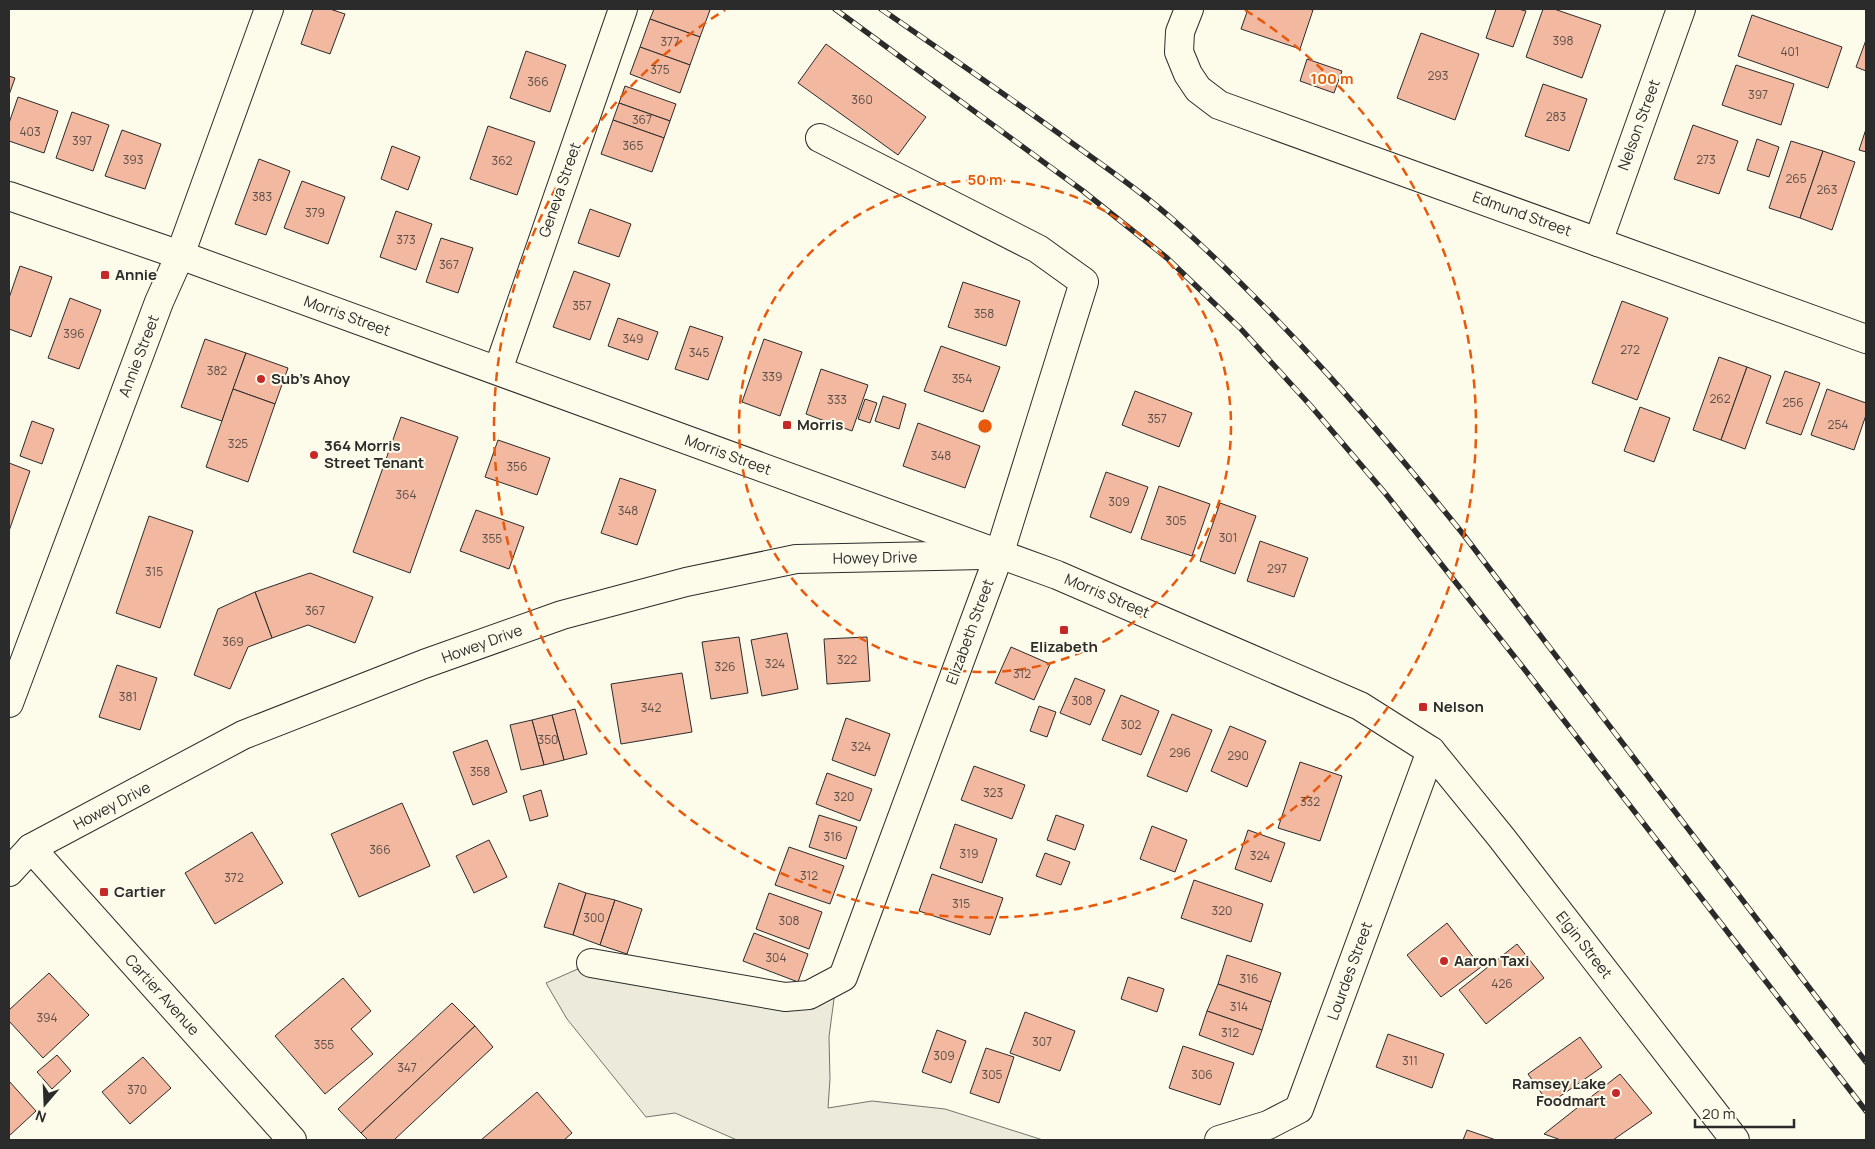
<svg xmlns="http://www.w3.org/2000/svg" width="1875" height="1149" font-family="Manrope,sans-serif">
  <rect width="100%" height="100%" fill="#fdfbea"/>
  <path fill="#ecebdb" stroke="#74746e" d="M589,964L785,999L840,981L834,999L829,1037L830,1079L828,1108L872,1101L945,1109L1043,1140H737L675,1113L646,1117L567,1019L546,983Z"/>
  <g fill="#f2b8a0" stroke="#2b2b2b">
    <path d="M313,9H330L345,14L330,54L301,44Z"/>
    <path d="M654,9H706L710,10L700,37L650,19Z"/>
    <path d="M1248,9H1308L1313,10L1300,49L1241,29Z"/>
    <path d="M1496,9H1518L1526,11L1513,47L1486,38Z"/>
    <path d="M1543,9H1554L1601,25L1582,78L1526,57Z"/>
    <path d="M1752,15L1842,47L1828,88L1738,56Z"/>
    <path d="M650,19L700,37L690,65L640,47Z"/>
    <path d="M1421,33L1479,54L1455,120L1397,98Z"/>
    <path d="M1866,40V71L1856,67Z"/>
    <path d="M826,44L926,117L898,155L798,83Z"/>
    <path d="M640,47L690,65L680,93L630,74Z"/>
    <path d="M526,51L566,65L550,112L510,98Z"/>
    <path d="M1307,59L1342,71L1334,93L1300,81Z"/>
    <path d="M1736,65L1794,84L1781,125L1722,105Z"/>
    <path d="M9,76L15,78L9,95Z"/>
    <path d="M1543,84L1587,99L1569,151L1525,136Z"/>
    <path d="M625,86L676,104L670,121L619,103Z"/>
    <path d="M18,97L58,111L44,153L9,141V123Z"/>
    <path d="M619,103L670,121L664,138L613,120Z"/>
    <path d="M72,112L109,125L93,171L56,158Z"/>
    <path d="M613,120L664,138L652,172L601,154Z"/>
    <path d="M1693,125L1738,141L1719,194L1674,179Z"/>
    <path d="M488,126L535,142L517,195L470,179Z"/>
    <path d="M1866,129V152L1859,150Z"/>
    <path d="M122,130L161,144L145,189L105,176Z"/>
    <path d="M1757,139L1779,147L1769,177L1747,170Z"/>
    <path d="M1791,141L1823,151L1800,218L1769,208Z"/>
    <path d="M392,146L420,157L408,190L381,179Z"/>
    <path d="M1823,151L1855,162L1832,230L1800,218Z"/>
    <path d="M259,159L290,171L266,235L235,224Z"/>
    <path d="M302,181L345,197L328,244L284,228Z"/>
    <path d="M590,209L631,224L619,257L578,243Z"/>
    <path d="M396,211L432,224L416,270L380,257Z"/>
    <path d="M441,238L473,248L458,293L426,282Z"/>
    <path d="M20,266L52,277L31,337L9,329V298Z"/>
    <path d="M574,271L610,284L590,340L553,327Z"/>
    <path d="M963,282L1020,301L1006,346L948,327Z"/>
    <path d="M70,298L101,310L79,369L48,358Z"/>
    <path d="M1622,301L1668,318L1637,400L1592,383Z"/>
    <path d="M618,318L658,332L648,360L608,346Z"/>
    <path d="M690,326L723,337L708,380L675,369Z"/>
    <path d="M205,339L246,353L222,421L181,407Z"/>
    <path d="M764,339L802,352L780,416L742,402Z"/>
    <path d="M941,346L1000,367L983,412L924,391Z"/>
    <path d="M246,353L288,368L275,404L233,389Z"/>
    <path d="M1719,357L1747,367L1721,440L1693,430Z"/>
    <path d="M1747,367L1771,376L1745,449L1721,440Z"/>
    <path d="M821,369L868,385L852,431L806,414Z"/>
    <path d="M1785,371L1820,383L1801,435L1766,423Z"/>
    <path d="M233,389L275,404L248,482L206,467Z"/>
    <path d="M1827,389L1866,403V415L1854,450L1811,435Z"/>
    <path d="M1135,391L1192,413L1179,447L1122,425Z"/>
    <path d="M883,396L906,404L899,429L875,421Z"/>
    <path d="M865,399L877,403L870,423L858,419Z"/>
    <path d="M1640,407L1670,418L1654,462L1624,451Z"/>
    <path d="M401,417L458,437L410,573L353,552Z"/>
    <path d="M32,421L54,429L42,464L20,456Z"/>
    <path d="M918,423L980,446L965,488L903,466Z"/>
    <path d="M498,440L550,458L537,495L485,477Z"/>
    <path d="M9,463L30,471L9,531Z"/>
    <path d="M1106,472L1148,487L1131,533L1090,517Z"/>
    <path d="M620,478L656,490L637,545L601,533Z"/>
    <path d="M1159,486L1210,504L1192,556L1141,539Z"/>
    <path d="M1220,503L1256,516L1235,574L1200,561Z"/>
    <path d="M476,510L524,527L509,569L460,551Z"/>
    <path d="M149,516L193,531L160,628L116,613Z"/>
    <path d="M1260,541L1308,558L1294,597L1247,581Z"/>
    <path d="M310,573L373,597L355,643L308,625L272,638L255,592Z"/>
    <path d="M255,592L272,638L248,647L230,689L194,675L218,609Z"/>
    <path d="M787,633L798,689L762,696L751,640Z"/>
    <path d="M739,637L748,693L711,699L702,642Z"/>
    <path d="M867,637L870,681L827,684L824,639Z"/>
    <path d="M1011,647L1050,664L1034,700L995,683Z"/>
    <path d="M117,665L157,678L140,730L99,717Z"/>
    <path d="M682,673L692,732L621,744L611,684Z"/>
    <path d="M1075,678L1105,690L1090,725L1060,713Z"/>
    <path d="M1121,695L1159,711L1141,755L1102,740Z"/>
    <path d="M1039,706L1056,712L1047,737L1030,731Z"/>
    <path d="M575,709L587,754L564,760L552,715Z"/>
    <path d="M1172,714L1212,730L1187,792L1147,776Z"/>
    <path d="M552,715L564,760L544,765L532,720Z"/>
    <path d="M846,718L890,734L875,776L832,760Z"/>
    <path d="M532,720L544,765L521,770L510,725Z"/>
    <path d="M1230,726L1266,741L1247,787L1211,771Z"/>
    <path d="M487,740L507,792L473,805L453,752Z"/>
    <path d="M1300,762L1342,776L1320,841L1278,828Z"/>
    <path d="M974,766L1025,785L1012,819L961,800Z"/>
    <path d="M827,773L872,789L860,821L816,804Z"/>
    <path d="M541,790L548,816L530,821L523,796Z"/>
    <path d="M402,803L430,866L359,897L331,834Z"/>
    <path d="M819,815L857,827L846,859L809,847Z"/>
    <path d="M1056,815L1084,825L1075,850L1047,840Z"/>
    <path d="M955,824L997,839L982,883L940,868Z"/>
    <path d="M1152,826L1187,840L1175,872L1140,859Z"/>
    <path d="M1248,830L1285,843L1271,882L1235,869Z"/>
    <path d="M252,832L283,883L215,924L185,873Z"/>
    <path d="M489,840L507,877L474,893L456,856Z"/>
    <path d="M789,847L844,866L830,904L775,885Z"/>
    <path d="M1045,853L1070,862L1061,885L1036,876Z"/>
    <path d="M932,874L1003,898L990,935L919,911Z"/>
    <path d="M1194,880L1263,904L1251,942L1181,918Z"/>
    <path d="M559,883L586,893L573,935L544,927Z"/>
    <path d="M586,893L615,900L600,945L573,935Z"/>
    <path d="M769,893L822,912L809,949L756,929Z"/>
    <path d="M615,900L642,909L627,954L600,945Z"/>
    <path d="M1447,923L1481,967L1441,997L1407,955Z"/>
    <path d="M754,933L808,954L798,982L743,961Z"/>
    <path d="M1517,944L1544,978L1486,1024L1459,990Z"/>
    <path d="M1227,955L1281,973L1271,1002L1218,984Z"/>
    <path d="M49,973L89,1015L43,1058L9,1021V1010Z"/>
    <path d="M1128,977L1164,989L1157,1012L1121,999Z"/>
    <path d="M343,978L371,1011L351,1029L373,1054L325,1094L275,1036Z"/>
    <path d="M1218,984L1271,1002L1262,1030L1207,1011Z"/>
    <path d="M452,1003L475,1026L361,1133L338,1109Z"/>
    <path d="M1207,1011L1262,1030L1253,1055L1199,1035Z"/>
    <path d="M1025,1012L1075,1031L1060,1071L1010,1053Z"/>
    <path d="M475,1026L493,1047L394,1140H368L361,1133Z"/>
    <path d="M937,1030L966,1041L951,1083L922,1072Z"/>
    <path d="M1388,1034L1444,1054L1432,1088L1376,1067Z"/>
    <path d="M1580,1037L1602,1067L1549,1104L1528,1074Z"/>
    <path d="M1183,1046L1234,1063L1220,1105L1169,1088Z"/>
    <path d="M986,1048L1014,1057L999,1103L970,1093Z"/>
    <path d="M57,1055L71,1071L52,1089L37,1072Z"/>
    <path d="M143,1057L171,1088L130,1124L102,1092Z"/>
    <path d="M1620,1074L1652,1113L1613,1140H1561L1544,1134Z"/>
    <path d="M9,1081L36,1111L9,1136Z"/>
    <path d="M537,1092L572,1133L564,1140H481Z"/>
    <path d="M1467,1130L1496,1140H1463Z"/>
  </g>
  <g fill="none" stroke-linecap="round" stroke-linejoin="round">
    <defs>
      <g id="minor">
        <path d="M1189,9L1180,32L1179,52L1188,74L1198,89L1219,105L1866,339"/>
        <path d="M9,196L180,255L1057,575L1360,706L1431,751L1501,837L1735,1140"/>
        <path d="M1598,242L1681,9"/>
        <path d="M498,370L623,9"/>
        <path d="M9,703L159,302L180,255L269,9"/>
        <path d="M31,848L292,1140"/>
        <path d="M9,872L31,848L243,735L424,664L562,615L686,582L796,559L982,555"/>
        <path d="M591,963L785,997L809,995L843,977L999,555L1084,282L1038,249L820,138"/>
        <path d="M1219,1140L1268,1125L1299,1109L1431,751"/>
      </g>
    </defs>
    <use href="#minor" stroke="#2b2b2b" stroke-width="30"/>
    <use href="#minor" stroke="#fdfbea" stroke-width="28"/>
    <defs>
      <g id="rail">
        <path d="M835,9L1083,191L1167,258L1240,328L1310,405L1385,493L1525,670L1866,1111"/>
        <path d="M881,9C945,53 1009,97 1072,143C1108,169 1146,195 1179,225C1284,319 1375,425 1463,534L1866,1062"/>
      </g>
    </defs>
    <use href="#rail" stroke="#2b2b2b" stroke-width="5.5"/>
    <use href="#rail" stroke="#fdfbea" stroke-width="4" stroke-dasharray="11" stroke-linecap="butt"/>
  </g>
  <g fill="none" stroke="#e8590c" stroke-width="2.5" stroke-dasharray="9 6">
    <circle cx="985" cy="426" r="246"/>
    <path d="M1245 10A491 491 0 1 1 725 10"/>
  </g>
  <g fill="#c62828" stroke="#fdfbea" stroke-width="2">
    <rect x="100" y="270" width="10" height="10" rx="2.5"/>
    <circle cx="261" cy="379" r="5"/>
    <rect x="782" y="420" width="10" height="10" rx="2.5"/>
    <circle cx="314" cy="455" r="5"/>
    <rect x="1059" y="625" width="10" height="10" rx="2.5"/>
    <rect x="1418" y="702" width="10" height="10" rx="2.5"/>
    <rect x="99" y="887" width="10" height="10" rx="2.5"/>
    <circle cx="1444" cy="961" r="5"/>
    <circle cx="1616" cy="1093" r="5"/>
  </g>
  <g text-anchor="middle" stroke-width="4" stroke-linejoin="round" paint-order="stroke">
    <g font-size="12" fill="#5d4e48">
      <text x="1563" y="45">398</text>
      <text x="670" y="46">377</text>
      <text x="1790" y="56">401</text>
      <text x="660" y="74">375</text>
      <text x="1438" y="80">293</text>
      <text x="538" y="86">366</text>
      <text x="1758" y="99">397</text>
      <text x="862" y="104">360</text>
      <text x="1556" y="121">283</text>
      <text x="642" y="124">367</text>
      <text x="30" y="136">403</text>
      <text x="82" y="145">397</text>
      <text x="633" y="150">365</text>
      <text x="133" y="164">393</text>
      <text x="1706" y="164">273</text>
      <text x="502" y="165">362</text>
      <text x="1796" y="183">265</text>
      <text x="1827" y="194">263</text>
      <text x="262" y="201">383</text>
      <text x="315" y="217">379</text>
      <text x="406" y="244">373</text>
      <text x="449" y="269">367</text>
      <text x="582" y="310">357</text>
      <text x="984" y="318">358</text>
      <text x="74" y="338">396</text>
      <text x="633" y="343">349</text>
      <text x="1630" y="354">272</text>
      <text x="699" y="357">345</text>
      <text x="217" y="375">382</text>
      <text x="772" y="381">339</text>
      <text x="962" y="383">354</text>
      <text x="1720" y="403">262</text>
      <text x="837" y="404">333</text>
      <text x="1793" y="407">256</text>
      <text x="1157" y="423">357</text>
      <text x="1838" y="429">254</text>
      <text x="238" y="448">325</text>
      <text x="941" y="460">348</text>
      <text x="517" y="471">356</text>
      <text x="406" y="499">364</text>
      <text x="1119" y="506">309</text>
      <text x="628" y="515">348</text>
      <text x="1176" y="525">305</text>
      <text x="1228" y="542">301</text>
      <text x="492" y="543">355</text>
      <text x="1277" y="573">297</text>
      <text x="154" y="576">315</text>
      <text x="315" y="615">367</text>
      <text x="233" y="646">369</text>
      <text x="847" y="664">322</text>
      <text x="775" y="668">324</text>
      <text x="725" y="671">326</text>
      <text x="1022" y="678">312</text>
      <text x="128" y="701">381</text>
      <text x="1082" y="705">308</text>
      <text x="651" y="712">342</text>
      <text x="1131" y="729">302</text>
      <text x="548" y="744">350</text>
      <text x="861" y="751">324</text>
      <text x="1180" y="757">296</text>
      <text x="1238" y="760">290</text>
      <text x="480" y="776">358</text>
      <text x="993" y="797">323</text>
      <text x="844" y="801">320</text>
      <text x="1310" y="806">332</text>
      <text x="833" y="841">316</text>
      <text x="380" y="854">366</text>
      <text x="969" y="858">319</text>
      <text x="1260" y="860">324</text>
      <text x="809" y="880">312</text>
      <text x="234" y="882">372</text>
      <text x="961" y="908">315</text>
      <text x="1222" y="915">320</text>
      <text x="594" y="922">300</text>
      <text x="789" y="925">308</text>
      <text x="776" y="962">304</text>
      <text x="1249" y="983">316</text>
      <text x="1502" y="988">426</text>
      <text x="1239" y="1011">314</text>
      <text x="47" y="1022">394</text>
      <text x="1230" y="1037">312</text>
      <text x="1042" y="1046">307</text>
      <text x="324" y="1049">355</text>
      <text x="944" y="1060">309</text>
      <text x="1410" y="1065">311</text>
      <text x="407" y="1072">347</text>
      <text x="992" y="1079">305</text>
      <text x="1202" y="1079">306</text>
      <text x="137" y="1094">370</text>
    </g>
    <g font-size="15" fill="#2b2b2b" stroke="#fdfbea">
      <text transform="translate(1639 125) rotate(-70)" y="5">Nelson Street</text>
      <text transform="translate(560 190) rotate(-71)" y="5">Geneva Street</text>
      <text transform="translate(1522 214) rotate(20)" y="5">Edmund Street</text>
      <text transform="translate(347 316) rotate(20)" y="5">Morris Street</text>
      <text transform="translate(139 356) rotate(-69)" y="5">Annie Street</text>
      <text transform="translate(728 455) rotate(20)" y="5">Morris Street</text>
      <text transform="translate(875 558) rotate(-1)" y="5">Howey Drive</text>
      <text transform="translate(1107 596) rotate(23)" y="5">Morris Street</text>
      <text transform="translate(970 632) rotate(-70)" y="5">Elizabeth Street</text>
      <text transform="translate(482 644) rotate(-20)" y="5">Howey Drive</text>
      <text transform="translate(112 806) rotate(-28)" y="5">Howey Drive</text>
      <text transform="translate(1584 945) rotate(52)" y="5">Elgin Street</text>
      <text transform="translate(1350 971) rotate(-70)" y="5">Lourdes Street</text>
      <text transform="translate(162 995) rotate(48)" y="5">Cartier Avenue</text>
    </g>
    <g font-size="15" font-weight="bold" fill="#2b2b2b" stroke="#fdfbea" text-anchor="start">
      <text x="115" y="280">Annie</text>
      <text x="271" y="384">Sub's Ahoy</text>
      <text x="797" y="430">Morris</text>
      <text x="324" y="451">364 Morris<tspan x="324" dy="17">Street Tenant</tspan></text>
      <text x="1064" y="652" text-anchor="middle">Elizabeth</text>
      <text x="1433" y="712">Nelson</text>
      <text x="114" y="897">Cartier</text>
      <text x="1454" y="966">Aaron Taxi</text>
      <text x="1606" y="1089" text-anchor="end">Ramsey Lake<tspan x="1606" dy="17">Foodmart</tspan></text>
    </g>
  </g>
  <circle cx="985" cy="426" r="8" fill="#e8590c" stroke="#fdfbea" stroke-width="2.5"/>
  <g font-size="15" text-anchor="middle" font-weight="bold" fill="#e8590c" stroke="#fdfbea" stroke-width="4" stroke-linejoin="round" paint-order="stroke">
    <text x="1332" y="84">100 m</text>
    <text x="985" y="185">50 m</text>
  </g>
  <rect width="1875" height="1149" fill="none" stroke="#2b2b2b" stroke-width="20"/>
  <g transform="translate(45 1104) rotate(199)" stroke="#fdfbea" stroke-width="4" paint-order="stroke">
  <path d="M0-4L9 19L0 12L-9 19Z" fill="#2b2b2b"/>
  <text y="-8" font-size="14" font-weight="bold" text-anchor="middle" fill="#2b2b2b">N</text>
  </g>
  <path d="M1695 1119v8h99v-8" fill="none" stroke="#2b2b2b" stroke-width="2.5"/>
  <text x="1702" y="1119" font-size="15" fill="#2b2b2b" stroke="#fdfbea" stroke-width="4" paint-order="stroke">20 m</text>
</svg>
